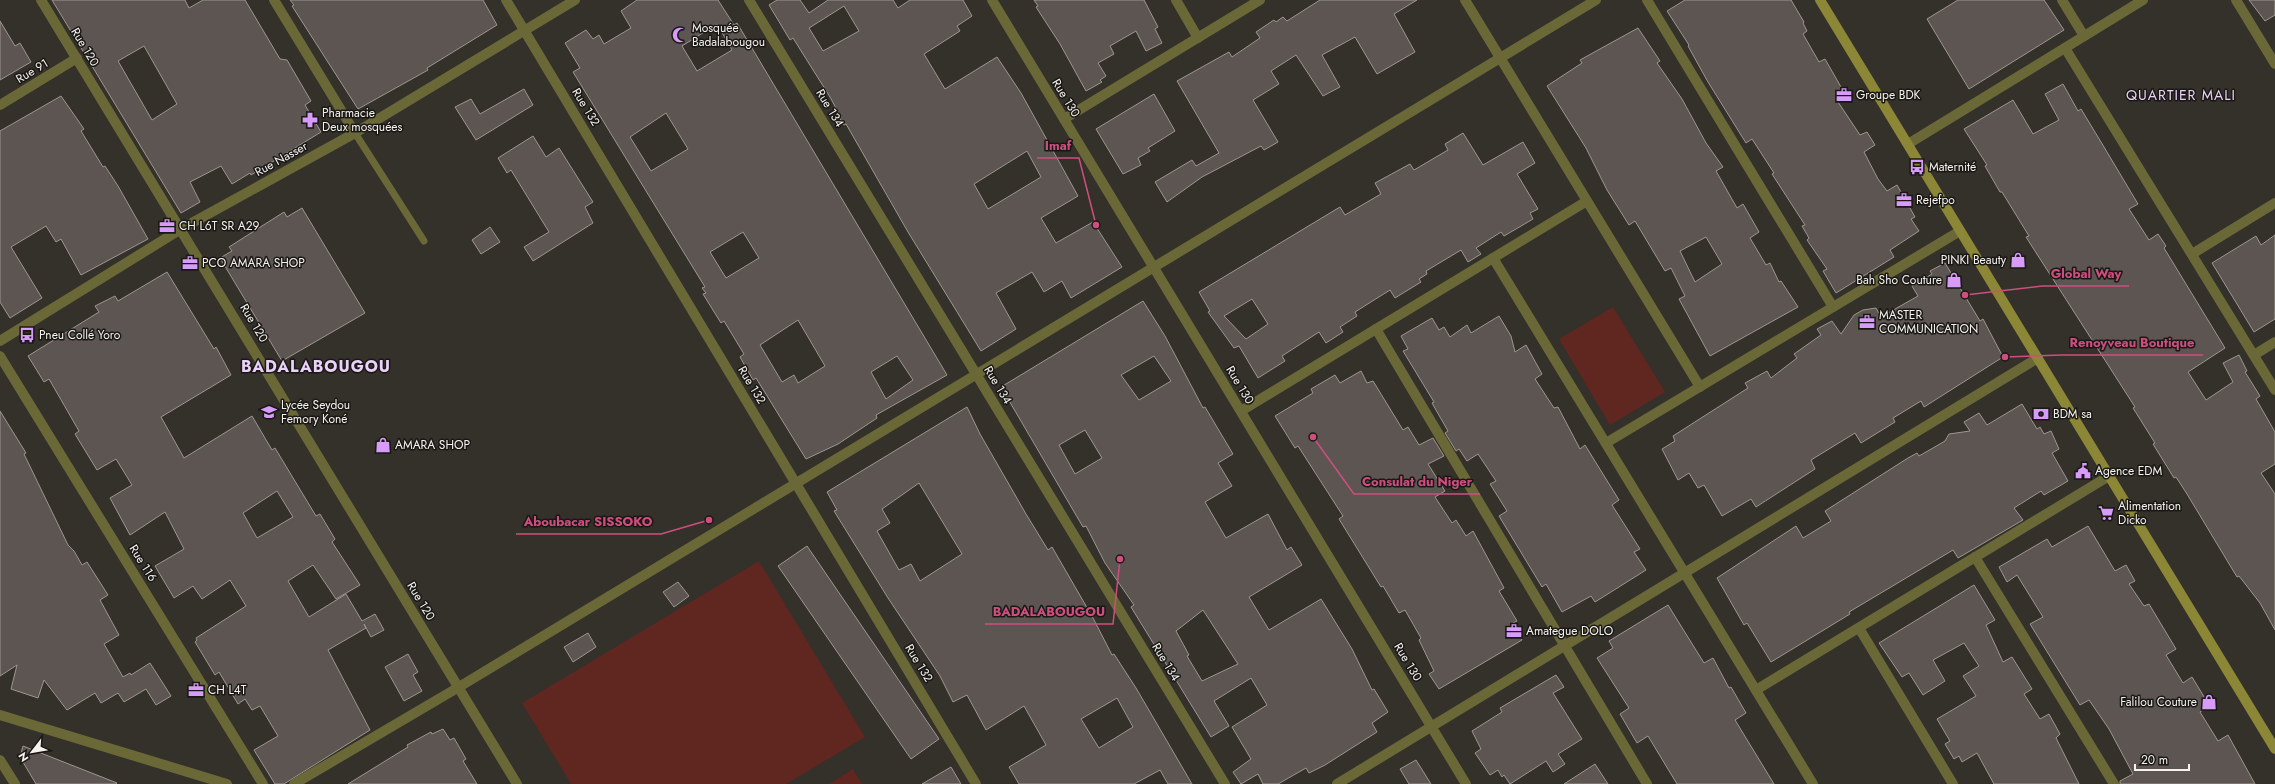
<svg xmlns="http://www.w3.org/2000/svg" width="2275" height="784" font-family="Jost,sans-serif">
  <rect width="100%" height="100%" fill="#34302a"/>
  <g fill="#5f2720">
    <path d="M1613,307L1665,392L1610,425L1559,339Z"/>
    <path d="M759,561L865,737L786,784H571L522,703Z"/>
    <path d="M853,769L862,784H829Z"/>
  </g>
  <g fill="#5c5551" stroke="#9e9691" fill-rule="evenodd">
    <path d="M52,0H185L189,8L203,0H245L280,59L287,60L311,101L305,105L321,132L251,175L250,173L232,184L221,166L190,182L200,202L181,213ZM144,46L177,104L152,120L118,61Z"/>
    <path d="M290,0H483L497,25L427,68L428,70L358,109L292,6L294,5Z"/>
    <path d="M637,0H718L734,25L737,23L947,375L876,415L877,418L838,444L806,459L756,378L753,380L740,357L744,354L724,321L721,323L703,294L706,293L702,288L705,287L573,72L580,68L565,43L586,30L593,39L599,35L604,44L631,28L621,11ZM717,24L732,50L697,71L682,46ZM666,113L688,149L651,171L630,137ZM743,232L759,258L726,278L710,252ZM798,320L825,366L798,383L794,375L782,382L760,345ZM897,356L913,380L886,399L871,372Z"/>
    <path d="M777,0H800L809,13L828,0H893L898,8L910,0H963L972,16L957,26L960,31L924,54L945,89L997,57L1021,93L1078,196L1041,218L1056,243L1093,222L1122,267L1071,298L1062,281L1044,292L1032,272L996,293L1016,329L981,351L908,232L846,124L844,125L835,111L837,110L830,97L793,38L790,40L769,5ZM844,6L859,31L823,51L809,28ZM1027,151L1041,177L988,209L974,184Z"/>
    <path d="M1034,0H1144L1158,27L1155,29L1162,43L1146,51L1136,31L1110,46L1114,54L1098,63L1106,76L1100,80L1102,82L1086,91L1060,44L1036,7L1038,6Z"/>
    <path d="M1320,0H1417L1394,14L1415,52L1377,74L1355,37L1322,55L1340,87L1323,96L1296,55L1271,71L1279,84L1253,100L1278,142L1264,150L1261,146L1202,177L1167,202L1155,182L1192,160L1196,166L1219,153L1177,81L1229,52L1232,57L1260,38L1256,32L1274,20L1276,22L1283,17L1287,21Z"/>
    <path d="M1685,0H1791L1804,22L1803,23L1807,31L1803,34L1819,62L1825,59L1845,94L1836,99L1860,135L1867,132L1875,145L1864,152L1878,179L1887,191L1897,185L1915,217L1911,219L1919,231L1890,250L1894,257L1836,293L1823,271L1827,269L1807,240L1809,238L1802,226L1805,225L1772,174L1774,173L1752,139L1746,143L1708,82L1688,46L1689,45L1667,11Z"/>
    <path d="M1958,0H2044L2064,30L1969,89L1927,19Z"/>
    <path d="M2249,0H2275V15L2265,21Z"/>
    <path d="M0,21L15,46L20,43L31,62L0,80Z"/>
    <path d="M1638,28L1660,61L1657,63L1682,99L1706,143L1723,167L1716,171L1737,208L1743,204L1759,232L1750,238L1766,265L1770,263L1779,282L1781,281L1798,307L1710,356L1679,299L1685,296L1671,268L1665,271L1635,221L1629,225L1607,190L1586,148L1547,86L1582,63L1580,60ZM1706,237L1722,264L1695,282L1680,251Z"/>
    <path d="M2063,84L2078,111L2081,109L2101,142L2138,204L2129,209L2149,240L2158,234L2166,246L2164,248L2225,348L2188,372L2206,400L2233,382L2223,363L2239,355L2247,371L2245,372L2260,396L2256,399L2275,432V464L2261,473L2275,494V630L2260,603L2239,576L2237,577L2187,494L2176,477L2174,478L2153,444L2155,443L2133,408L2135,407L2026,237L2029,236L2002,192H2000L1985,166L1987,165L1964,129L2013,100L2033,134L2059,120L2045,94Z"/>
    <path d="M524,89L533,105L476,140L455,107L471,99L480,114Z"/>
    <path d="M1154,94L1175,131L1148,148L1150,151L1138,158L1141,165L1123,174L1096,129Z"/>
    <path d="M61,96L84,129L81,131L103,167L105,166L118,186L148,239L81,275L61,239L56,242L46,226L11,247L42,298L10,318L0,302V131Z"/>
    <path d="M1463,133L1483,165L1523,142L1535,163L1517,174L1538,209L1530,213L1533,219L1504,236L1501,232L1476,248L1481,254L1468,262L1461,250L1426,271L1427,274L1419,279L1421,282L1395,298L1390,290L1355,312L1357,316L1340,327L1343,332L1326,343L1319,332L1282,356L1285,361L1258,378L1239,346L1234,348L1208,312L1210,311L1199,292L1340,207L1345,215L1381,194L1375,183L1410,164L1414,170L1448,150L1445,144ZM1252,299L1268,324L1246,339L1224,316Z"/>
    <path d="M533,136L546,157L559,148L593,202L585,207L593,223L533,261L524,247L549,232L511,170L507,173L498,158Z"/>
    <path d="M302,208L365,313L282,361L220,258L232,251L229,247L284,212L287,217Z"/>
    <path d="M490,227L500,242L481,254L472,240Z"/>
    <path d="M2275,235V319L2254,332L2212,263L2256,236L2261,245Z"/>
    <path d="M1945,263L1980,321L1983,319L2003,357L1924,407L1921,401L1893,418L1895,422L1861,443L1855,433L1811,460L1815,469L1756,507L1751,499L1722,516L1704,485L1698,488L1689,473L1678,480L1662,449L1675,441L1673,436L1748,388L1745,383L1767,371L1771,378L1797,358L1794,354L1821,335L1817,329L1832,321L1841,334L1854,315L1863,310L1876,308L1881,317L1918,296L1912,286L1932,274L1930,271Z"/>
    <path d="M167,272L214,349L216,347L231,375L161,417L184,458L252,416L272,450L275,448L316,516L320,514L335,539L332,542L360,585L336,599L313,565L288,581L309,617L346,594L362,621L375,614L384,630L371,637L364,624L366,628L328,650L370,730L284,784H275L254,750L278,736L260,706L252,710L245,699L238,704L219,672L215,675L195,642L197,640L196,638L246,606L230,580L202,599L193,586L174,598L155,566L184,549L165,512L130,535L110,498L132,485L116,459L97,470L75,434L79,431L49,379L44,382L28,356L99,312L95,306L115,296L118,301ZM277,491L293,517L257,538L243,513Z"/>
    <path d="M1143,301L1165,336L1203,408L1205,407L1233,454L1218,463L1232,486L1205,502L1226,538L1268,514L1287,550L1291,547L1302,565L1249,597L1269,630L1321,599L1352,649L1372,690L1374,689L1388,712L1372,723L1377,732L1325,765L1309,773L1306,768L1278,784H1263L1258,774L1241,784L1233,772L1251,759L1232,727L1267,705L1251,678L1214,701L1229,726L1211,737L1131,607L1134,605L1105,563L1086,526L1083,527L1001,387ZM1154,356L1171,381L1139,400L1121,375ZM1085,430L1102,458L1075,474L1059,445ZM1203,610L1238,664L1202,681L1187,656L1189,655L1176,631Z"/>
    <path d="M1499,316L1511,336L1515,352L1526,345L1542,374L1535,379L1554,408L1558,407L1580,449L1585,445L1619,500L1612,505L1640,549L1634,552L1646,570L1595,602L1591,596L1562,612L1546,584L1542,587L1499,516L1507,511L1490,484L1496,481L1478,454L1467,461L1459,449L1456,451L1445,433L1448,431L1432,403L1434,402L1403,351L1408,349L1401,336L1432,318L1439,330L1444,327L1450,337L1467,325L1471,333Z"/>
    <path d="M1361,371L1367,383L1373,381L1403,430L1408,427L1419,445L1433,438L1444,456L1428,464L1445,491L1435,497L1452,523L1456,520L1466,536L1473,531L1504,588L1499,591L1517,621L1513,623L1522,640L1439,689L1429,674L1434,671L1419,640L1421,638L1405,610L1399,613L1383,586L1381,587L1339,519L1343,516L1298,446L1295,448L1275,416L1313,393L1311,389L1335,375L1340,383Z"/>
    <path d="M2022,404L2037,429L2040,427L2044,434L2051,431L2059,449L2052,453L2068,481L2044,495L2041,491L2014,508L2023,520L1958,558L1953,550L1849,612L1850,614L1771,662L1747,623L1744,625L1717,578L1796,526L1803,538L1831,521L1825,511L1908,458L1917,453L1919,456L1933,448L1945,441L1949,434L1970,431L1964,422L1979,413L1987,425Z"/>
    <path d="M967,407L980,434L1026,514L1048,550L1052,547L1093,618L1112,655L1114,654L1136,688L1192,784H1168L1160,770L1134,784H1019L1009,767L1046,745L1024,706L986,730L967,695L953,702L940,676L888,598L834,511L837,510L827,492ZM919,483L962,554L920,581L911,564L899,570L877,531L890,523L882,509ZM1117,698L1133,727L1099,748L1081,719Z"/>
    <path d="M0,411L26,453L24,454L68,545L74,551L82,565L87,562L108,595L100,600L119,635L104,644L123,677L130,673L131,675L150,663L171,696L156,705L146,689L124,702L118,693L101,703L95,693L67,710L44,680L38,698L11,689L17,665L0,676Z"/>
    <path d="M2088,526L2115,571L2126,565L2135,581L2129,584L2144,606L2149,604L2176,649L2166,655L2183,683L2192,677L2209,705L2200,712L2218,741L2228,735L2255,784H2120V781L2133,774L2109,729L2089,700L2080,705L2030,624L2043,617L2017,575L2007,582L1999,567L2047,539L2052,547Z"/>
    <path d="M807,546L939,739L911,759L778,566Z"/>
    <path d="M678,582L689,596L674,607L663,592Z"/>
    <path d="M1974,585L1995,620L1986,625L2003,662L2012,657L2032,689L2024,694L2040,719L2049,714L2060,734L2056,738L2079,784H1994L1977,753L1962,762L1959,756L1954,759L1945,744L1950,741L1937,719L1976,696L1963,676L1979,666L1964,643L1933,660L1945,681L1923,695L1909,673L1902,677L1879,643Z"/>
    <path d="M1668,605L1704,663L1713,658L1729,688L1731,687L1746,713L1735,720L1774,784H1677L1648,736L1637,743L1620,714L1629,708L1597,658L1613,648L1609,641Z"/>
    <path d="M588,633L596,647L573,662L564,647Z"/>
    <path d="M408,654L418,672L413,675L422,691L404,701L385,667Z"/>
    <path d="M1556,675L1564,687L1553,693L1582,739L1558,754L1565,764L1553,772L1546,761L1510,784L1504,775L1502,777L1498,770L1490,775L1475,753L1481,749L1472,731L1502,712L1500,708Z"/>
    <path d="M443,729L450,740L454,738L466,759L463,761L477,784H348L408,747L407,745L431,732L432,734Z"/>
    <path d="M23,746L117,783L116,784H36L20,757Z"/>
    <path d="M1416,760L1431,784H1409L1400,769Z"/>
    <path d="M1595,764L1608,784H1564Z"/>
    <path d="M951,767L961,784H922Z"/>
  </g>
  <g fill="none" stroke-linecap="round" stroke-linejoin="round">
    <path stroke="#6b6838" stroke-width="7" d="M355,133L424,241"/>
    <g stroke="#6b6838" stroke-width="10">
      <path d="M41,0L517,784"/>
      <path d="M274,0L355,133"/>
      <path d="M506,0L976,784"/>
      <path d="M749,0L1225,784"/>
      <path d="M992,0L1466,784"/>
      <path d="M1176,0L1198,38"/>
      <path d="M1465,0L1700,387"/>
      <path d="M1647,0L1833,307"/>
      <path d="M2062,0L2084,36"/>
      <path d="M2236,0L2275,64"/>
      <path d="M2065,48L2275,390"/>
      <path d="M0,105L77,58"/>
      <path d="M1064,119L1260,0"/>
      <path d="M1908,144L2143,0"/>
      <path d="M2192,254L2275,203"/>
      <path d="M1493,258L1813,784"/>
      <path d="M1376,329L1647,784"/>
      <path d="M0,341L181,229L355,133L575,0"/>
      <path d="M2254,355L2275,342"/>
      <path d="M0,356L263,784"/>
      <path d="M1241,411L1587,201"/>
      <path d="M1606,443L1960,231"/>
      <path d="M1975,557L2114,784"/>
      <path d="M1859,628L1953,784"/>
      <path d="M1756,690L2109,476"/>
      <path d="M0,715L227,784"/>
      <path d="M0,760L15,784"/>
      <path d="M294,784L459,687L1596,0"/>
      <path d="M1337,784L2038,358"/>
    </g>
    <path stroke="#8b8736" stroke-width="10" d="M1820,0L2275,749"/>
  </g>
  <defs>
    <symbol id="mosque-bare" viewBox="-9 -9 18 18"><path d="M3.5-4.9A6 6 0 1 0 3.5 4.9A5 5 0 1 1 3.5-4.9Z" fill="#d79bf9" stroke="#1a1815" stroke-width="2.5" paint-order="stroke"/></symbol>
    <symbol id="office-bare" viewBox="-9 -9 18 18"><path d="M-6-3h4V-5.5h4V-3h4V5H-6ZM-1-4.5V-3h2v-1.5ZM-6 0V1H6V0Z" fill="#d79bf9" stroke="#1a1815" stroke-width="2.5" paint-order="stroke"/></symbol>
    <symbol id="pharmacy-bare" viewBox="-9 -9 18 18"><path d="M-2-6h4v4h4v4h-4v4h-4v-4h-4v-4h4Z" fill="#d79bf9" stroke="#1a1815" stroke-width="2.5" paint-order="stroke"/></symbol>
    <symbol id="bus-bare" viewBox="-9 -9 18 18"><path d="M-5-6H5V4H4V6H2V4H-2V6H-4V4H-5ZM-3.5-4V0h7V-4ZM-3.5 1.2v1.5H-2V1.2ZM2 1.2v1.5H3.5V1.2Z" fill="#d79bf9" stroke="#1a1815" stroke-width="2.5" paint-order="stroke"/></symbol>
    <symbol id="shop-bare" viewBox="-9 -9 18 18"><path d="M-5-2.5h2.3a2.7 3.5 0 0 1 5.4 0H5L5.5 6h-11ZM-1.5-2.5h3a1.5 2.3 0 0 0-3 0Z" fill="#d79bf9" stroke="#1a1815" stroke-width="2.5" paint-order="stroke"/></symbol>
    <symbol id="school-bare" viewBox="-9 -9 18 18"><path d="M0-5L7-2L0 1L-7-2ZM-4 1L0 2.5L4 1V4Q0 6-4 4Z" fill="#d79bf9" stroke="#1a1815" stroke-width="2.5" paint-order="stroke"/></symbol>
    <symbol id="bank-bare" viewBox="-9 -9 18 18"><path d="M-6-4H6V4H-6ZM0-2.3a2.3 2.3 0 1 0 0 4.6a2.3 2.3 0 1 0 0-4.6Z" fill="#d79bf9" stroke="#1a1815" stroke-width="2.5" paint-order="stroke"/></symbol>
    <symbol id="civic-bare" viewBox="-9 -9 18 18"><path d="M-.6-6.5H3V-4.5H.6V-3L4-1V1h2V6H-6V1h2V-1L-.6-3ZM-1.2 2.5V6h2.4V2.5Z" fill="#d79bf9" stroke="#1a1815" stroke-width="2.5" paint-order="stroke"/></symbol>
    <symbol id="supermarket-bare" viewBox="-9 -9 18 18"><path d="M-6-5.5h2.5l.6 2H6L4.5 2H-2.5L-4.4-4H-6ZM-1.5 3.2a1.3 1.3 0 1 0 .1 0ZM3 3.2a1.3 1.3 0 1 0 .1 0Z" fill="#d79bf9" stroke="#1a1815" stroke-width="2.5" paint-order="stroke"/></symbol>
  </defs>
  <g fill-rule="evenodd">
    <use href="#mosque-bare" x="669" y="24" width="22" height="22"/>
    <use href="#office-bare" x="1833" y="84" width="22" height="22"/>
    <use href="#pharmacy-bare" x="299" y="109" width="22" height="22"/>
    <use href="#bus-bare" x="1906" y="156" width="22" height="22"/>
    <use href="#office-bare" x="1893" y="189" width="22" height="22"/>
    <use href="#office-bare" x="156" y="215" width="22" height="22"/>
    <use href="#shop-bare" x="2007" y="249" width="22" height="22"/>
    <use href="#office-bare" x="179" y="252" width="22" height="22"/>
    <use href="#shop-bare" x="1943" y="269" width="22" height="22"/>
    <use href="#office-bare" x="1856" y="311" width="22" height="22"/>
    <use href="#bus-bare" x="16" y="324" width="22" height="22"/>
    <use href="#school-bare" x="258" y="401" width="22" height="22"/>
    <use href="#bank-bare" x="2030" y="403" width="22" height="22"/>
    <use href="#shop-bare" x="372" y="434" width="22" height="22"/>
    <use href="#civic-bare" x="2072" y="460" width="22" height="22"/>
    <use href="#supermarket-bare" x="2095" y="502" width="22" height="22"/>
    <use href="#office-bare" x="1503" y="620" width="22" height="22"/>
    <use href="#office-bare" x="185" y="679" width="22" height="22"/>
    <use href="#shop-bare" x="2198" y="691" width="22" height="22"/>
  </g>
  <g text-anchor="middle" stroke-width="3" stroke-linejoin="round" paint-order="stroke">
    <g font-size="12" fill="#f5f2ee" stroke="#1a1815" text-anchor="start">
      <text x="692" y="32">Mosquée<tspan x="692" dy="14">Badalabougou</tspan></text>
      <text x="1856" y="99">Groupe BDK</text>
      <text x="322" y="117">Pharmacie<tspan x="322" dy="14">Deux mosquées</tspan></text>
      <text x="1929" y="171">Maternité</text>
      <text x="1916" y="204">Rejefpo</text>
      <text x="179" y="230">CH L6T SR A29</text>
      <text x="2006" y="264" text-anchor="end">PINKI Beauty</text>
      <text x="202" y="267">PCO AMARA SHOP</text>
      <text x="1942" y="284" text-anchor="end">Bah Sho Couture</text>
      <text x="1879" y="319">MASTER<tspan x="1879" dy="14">COMMUNICATION</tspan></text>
      <text x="39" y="339">Pneu Collé Yoro</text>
      <text x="281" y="409">Lycée Seydou<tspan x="281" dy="14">Femory Koné</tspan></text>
      <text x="2053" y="418">BDM sa</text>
      <text x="395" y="449">AMARA SHOP</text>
      <text x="2095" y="475">Agence EDM</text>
      <text x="2118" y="510">Alimentation<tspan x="2118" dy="14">Dicko</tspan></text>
      <text x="1526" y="635">Amategue DOLO</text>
      <text x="208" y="694">CH L4T</text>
      <text x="2197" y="706" text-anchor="end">Falilou Couture</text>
    </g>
    <g font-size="12" fill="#f5f2ee" stroke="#1a1815">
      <text transform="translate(85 47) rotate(59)" y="4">Rue 120</text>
      <text transform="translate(32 71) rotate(-31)" y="4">Rue 91</text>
      <text transform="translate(1066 98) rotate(59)" y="4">Rue 130</text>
      <text transform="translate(586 107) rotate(59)" y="4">Rue 132</text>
      <text transform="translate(830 108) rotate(59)" y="4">Rue 134</text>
      <text transform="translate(281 159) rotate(-29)" y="4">Rue Nasser</text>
      <text transform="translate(254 323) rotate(59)" y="4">Rue 120</text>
      <text transform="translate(752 385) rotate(59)" y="4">Rue 132</text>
      <text transform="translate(998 385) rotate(59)" y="4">Rue 134</text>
      <text transform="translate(1240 385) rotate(59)" y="4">Rue 130</text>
      <text transform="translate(143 563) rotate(58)" y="4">Rue 116</text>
      <text transform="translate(421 601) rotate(59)" y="4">Rue 120</text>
      <text transform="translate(1166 662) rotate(59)" y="4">Rue 134</text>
      <text transform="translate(1408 662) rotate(59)" y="4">Rue 130</text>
      <text transform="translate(919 663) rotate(59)" y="4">Rue 132</text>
    </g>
    <g font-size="14" letter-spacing="1" fill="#ead2fa" stroke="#1a1815">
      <text x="2181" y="100">QUARTIER MALI</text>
    </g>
    <g font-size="16" font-weight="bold" letter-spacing="1" fill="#ead2fa" stroke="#1a1815">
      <text x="316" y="372">BADALABOUGOU</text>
    </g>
  </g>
  <path fill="none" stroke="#cf4e80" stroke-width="1.5" d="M1096 225L1079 158H1037M1965 295L2042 286H2129M2005 357L2062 355H2203M1313 437L1354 494H1480M709 520L661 534H516M1120 559L1113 624H985"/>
  <g fill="#cf4e80" stroke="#1a1815" stroke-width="1.5">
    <circle cx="1096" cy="225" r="4"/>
    <circle cx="1965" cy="295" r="4"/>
    <circle cx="2005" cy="357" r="4"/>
    <circle cx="1313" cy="437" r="4"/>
    <circle cx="709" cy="520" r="4"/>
    <circle cx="1120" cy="559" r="4"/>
  </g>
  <g font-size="13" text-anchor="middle" font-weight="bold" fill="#cf4e80" stroke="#1a1815" stroke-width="3" stroke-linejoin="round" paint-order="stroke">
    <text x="1058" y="150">Imaf</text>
    <text x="2086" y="278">Global Way</text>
    <text x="2132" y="347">Renoyveau Boutique</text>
    <text x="1417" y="486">Consulat du Niger</text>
    <text x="588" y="526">Aboubacar SISSOKO</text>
    <text x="1049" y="616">BADALABOUGOU</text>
  </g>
  <g transform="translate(32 752) rotate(239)" stroke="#1a1815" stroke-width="3" paint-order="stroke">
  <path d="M0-3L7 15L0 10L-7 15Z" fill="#f5f2ee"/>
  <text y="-6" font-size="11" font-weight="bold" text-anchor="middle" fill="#f5f2ee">N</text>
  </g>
  <path d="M2135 764v6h54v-6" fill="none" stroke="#f5f2ee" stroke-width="2"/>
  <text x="2141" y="764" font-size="12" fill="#f5f2ee" stroke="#1a1815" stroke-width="3" paint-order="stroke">20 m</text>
</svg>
